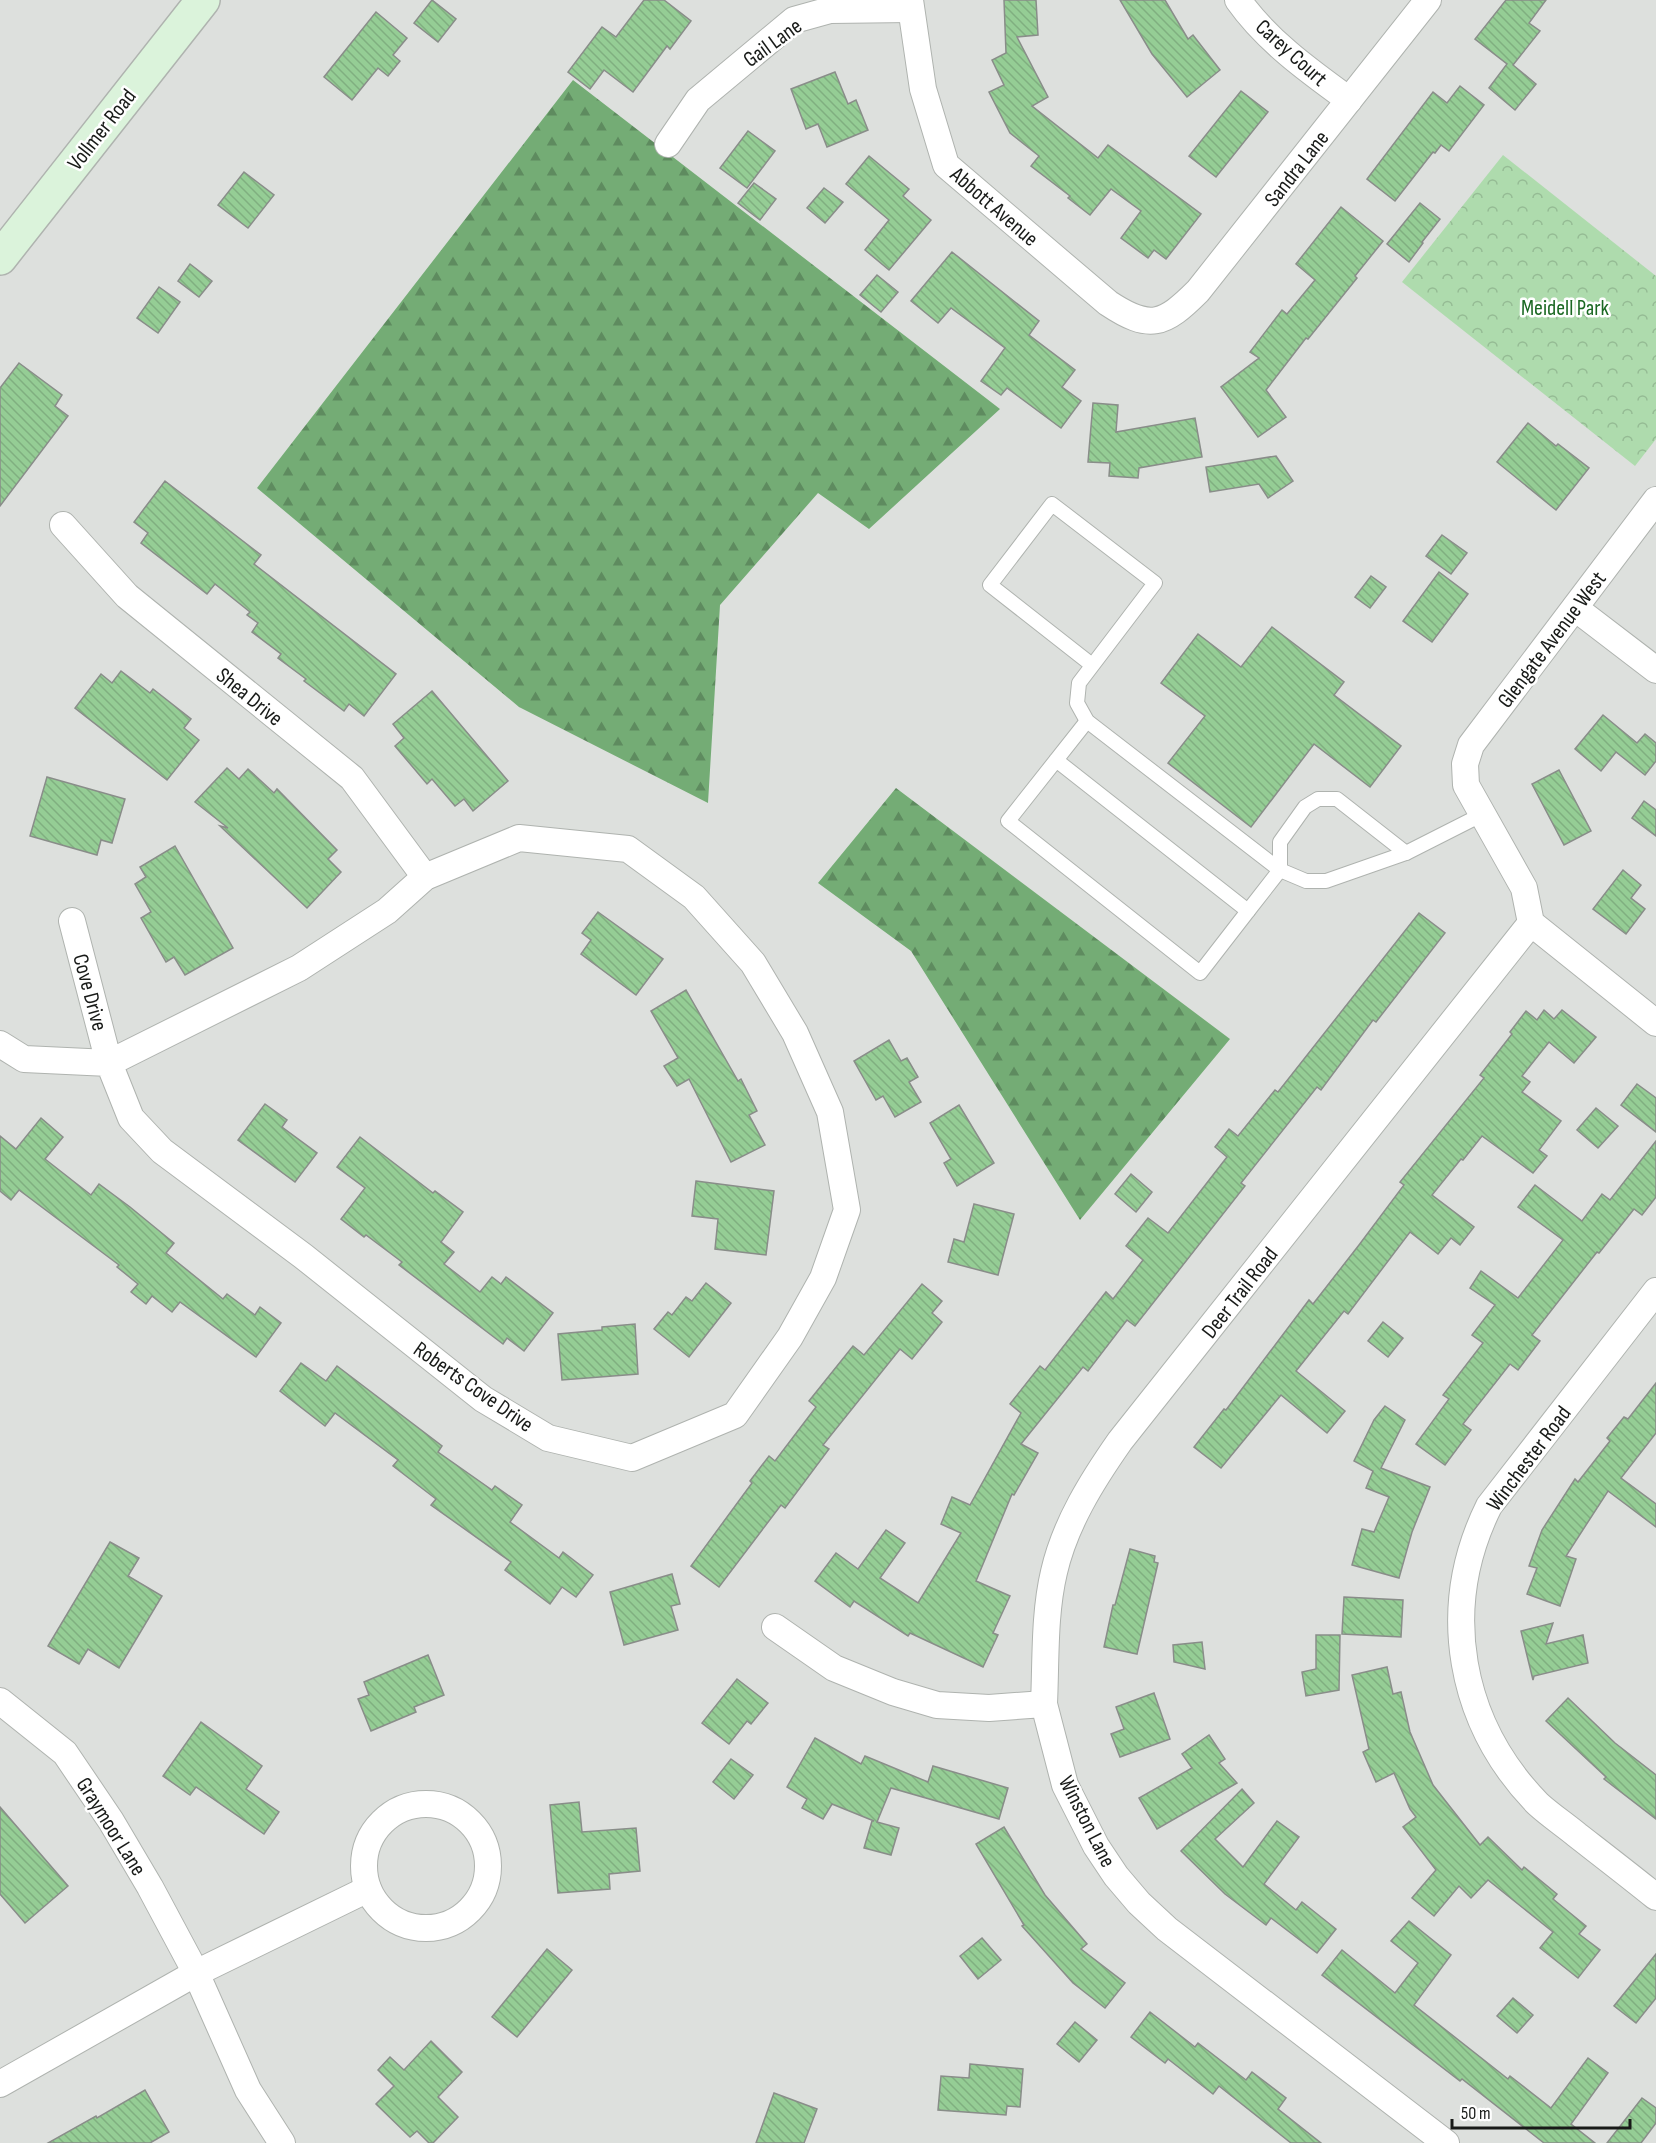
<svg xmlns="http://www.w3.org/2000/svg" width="1656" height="2143" font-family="'Sofia Sans Condensed',sans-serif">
  <defs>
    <pattern id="forest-firs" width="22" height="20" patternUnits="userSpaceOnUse" patternTransform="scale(1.5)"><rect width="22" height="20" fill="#74ac75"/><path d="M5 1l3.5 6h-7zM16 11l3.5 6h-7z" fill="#5e8b5f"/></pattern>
    <pattern id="park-crowns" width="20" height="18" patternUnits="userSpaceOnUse" patternTransform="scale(1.5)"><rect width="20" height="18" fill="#aedbad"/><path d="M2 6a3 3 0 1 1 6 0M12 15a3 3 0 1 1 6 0" fill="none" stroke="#95bb94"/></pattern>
    <pattern id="building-back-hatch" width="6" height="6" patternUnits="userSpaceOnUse" patternTransform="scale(1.5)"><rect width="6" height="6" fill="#95cd95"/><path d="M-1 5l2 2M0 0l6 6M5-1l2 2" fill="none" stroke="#80af80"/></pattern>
  </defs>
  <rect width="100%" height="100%" fill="#dde0dd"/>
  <g fill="url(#forest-firs)">
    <path d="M573,80L1000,409L869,529L818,493L720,605L708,803L519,707L257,488Z"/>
    <path d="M896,788L1230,1039L1080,1220L911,951L818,883Z"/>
  </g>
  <path fill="url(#park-crowns)" d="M1503,155L1656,276V439L1635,466L1402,282Z"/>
  <g fill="url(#building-back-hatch)" stroke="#898d89" stroke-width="1.5">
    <path d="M432,0L456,19L438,42L414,23Z"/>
    <path d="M644,0H664L691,21L670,49L667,46L633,92L604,70L590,89L568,72L602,27L616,37Z"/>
    <path d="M1004,0H1036L1038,35L1017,37L1048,97L1032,106L1098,158L1108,145L1201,214L1166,259L1154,250L1148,258L1121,238L1141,211L1111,189L1090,215L1068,198L1070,196L1031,166L1039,156L1010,133L989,92L1004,85L992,60L1006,53Z"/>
    <path d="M1120,0H1165L1188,39L1193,35L1220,70L1187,97L1152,54Z"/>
    <path d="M1506,0H1546L1529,23L1540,31L1513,65L1536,84L1515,110L1489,88L1507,64L1475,39Z"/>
    <path d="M376,12L407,38L393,55L400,61L388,76L378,68L352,100L324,77Z"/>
    <path d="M835,72L848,104L856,100L868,130L827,147L818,124L806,129L791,89Z"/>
    <path d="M1460,86L1484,105L1449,151L1441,145L1435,153L1433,152L1395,201L1367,179L1433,92L1447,103Z"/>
    <path d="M1241,91L1268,112L1216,177L1189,156Z"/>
    <path d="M748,131L775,151L747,188L720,168Z"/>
    <path d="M869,156L909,189L903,196L931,220L889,270L865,250L889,220L846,184Z"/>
    <path d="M244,172L274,195L248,228L218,205Z"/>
    <path d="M754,183L776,199L760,220L738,203Z"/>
    <path d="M824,188L843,202L825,223L807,208Z"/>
    <path d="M1420,203L1440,219L1422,242L1423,243L1409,262L1387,244Z"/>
    <path d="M1341,207L1383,241L1355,276L1357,278L1308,339L1306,338L1266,390L1286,417L1258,437L1221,387L1259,358L1250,352L1282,310L1287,314L1315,280L1296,264Z"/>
    <path d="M952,252L1039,321L1029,335L1075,370L1062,387L1081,401L1061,428L1007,388L1001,395L981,381L1005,348L951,308L938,323L911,301Z"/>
    <path d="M190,264L212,281L199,297L178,281Z"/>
    <path d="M877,275L898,292L881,312L860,295Z"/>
    <path d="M159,287L180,302L158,333L137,318Z"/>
    <path d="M19,363L62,395L55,406L68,416L0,506V388Z"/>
    <path d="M1093,403L1118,405L1116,432L1195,418L1202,457L1139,468L1138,478L1109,476L1110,463L1088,462Z"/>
    <path d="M1528,423L1556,446L1558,444L1589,468L1556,510L1497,462Z"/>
    <path d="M1276,456L1293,481L1268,498L1259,484L1210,492L1206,467Z"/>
    <path d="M165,481L261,555L254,564L396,674L364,716L349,704L344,711L304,681L306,679L278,658L281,654L252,632L258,623L247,615L250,612L215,584L207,594L141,543L148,533L134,522Z"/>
    <path d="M1442,535L1467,553L1451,574L1426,556Z"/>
    <path d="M1439,572L1468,594L1432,642L1403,621Z"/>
    <path d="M1371,576L1386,587L1370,608L1355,597Z"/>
    <path d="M1272,627L1344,682L1334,695L1401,746L1370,787L1314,744L1251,827L1168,763L1205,716L1161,683L1198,634L1241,667Z"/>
    <path d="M121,671L150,693L153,689L191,719L184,728L199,740L167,780L75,708L101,674L112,683Z"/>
    <path d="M432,691L508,781L473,811L464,799L455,806L432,779L427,784L395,746L404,738L393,724Z"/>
    <path d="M1603,715L1637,743L1645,734L1656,743V761L1645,775L1616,752L1601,771L1575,749Z"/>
    <path d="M227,768L239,779L248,769L274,793L277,789L337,850L328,859L341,872L307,908L220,826L228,828L195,802Z"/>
    <path d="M1559,770L1591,831L1564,845L1532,784Z"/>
    <path d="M47,777L125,799L112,843L101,840L97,855L30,836Z"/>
    <path d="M1644,801L1656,810V836L1632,818Z"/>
    <path d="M175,846L233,948L185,975L174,957L166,962L141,918L151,912L135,884L146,877L140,867Z"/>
    <path d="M1623,870L1641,885L1631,898L1645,909L1626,934L1593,909Z"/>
    <path d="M598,912L663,959L636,995L581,954L591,940L582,933Z"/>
    <path d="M1419,913L1445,933L1376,1022L1373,1020L1321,1090L1317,1087L1241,1183L1245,1186L1135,1326L1127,1320L1088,1371L1083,1367L1021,1444L1038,1453L1014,1495L1012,1494L976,1581L1010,1596L993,1633L998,1635L983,1667L910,1633L908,1636L854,1601L850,1607L815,1581L836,1553L858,1569L886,1530L905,1543L880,1578L918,1603L961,1533L941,1524L952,1497L970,1505L1021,1413L1010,1404L1040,1366L1045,1370L1106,1292L1113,1299L1143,1260L1126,1246L1148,1218L1168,1233L1227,1157L1215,1147L1229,1129L1238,1136L1275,1090L1278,1092Z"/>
    <path d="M686,990L738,1081L741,1079L757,1111L749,1115L765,1145L731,1162L689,1079L677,1086L664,1066L678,1058L651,1011Z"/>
    <path d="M1544,1010L1554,1019L1562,1010L1596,1037L1574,1063L1549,1042L1522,1076L1530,1082L1522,1092L1561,1121L1539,1150L1547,1156L1533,1173L1482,1136L1463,1160L1461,1159L1432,1195L1474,1227L1460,1245L1451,1238L1438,1254L1410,1232L1348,1314L1344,1311L1296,1371L1345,1411L1327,1433L1281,1395L1221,1468L1194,1447L1224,1409L1226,1410L1309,1300L1313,1304L1359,1245L1404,1185L1400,1182L1484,1078L1480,1075L1512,1034L1510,1032L1526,1011L1537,1020Z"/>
    <path d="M889,1040L901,1061L907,1058L918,1077L909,1082L921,1102L895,1117L883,1096L876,1100L854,1061Z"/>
    <path d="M1637,1084L1656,1098V1132L1621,1105Z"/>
    <path d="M265,1104L287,1120L282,1127L317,1153L295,1182L238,1140Z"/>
    <path d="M959,1105L994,1163L957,1186L944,1163L951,1159L930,1123Z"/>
    <path d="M1596,1108L1618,1126L1598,1148L1577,1130Z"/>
    <path d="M41,1118L63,1137L45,1159L91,1195L99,1184L130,1207L174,1243L166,1253L223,1299L227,1294L255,1315L260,1307L281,1323L256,1357L180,1302L172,1312L152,1296L146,1304L131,1292L138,1284L117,1267L119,1265L19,1190L11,1200L0,1191V1136L16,1149Z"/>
    <path d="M360,1137L433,1193L435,1191L463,1212L441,1242L454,1252L444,1264L480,1292L492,1277L501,1284L506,1277L553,1313L524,1351L507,1338L503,1344L399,1265L402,1262L366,1235L364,1237L341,1219L365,1188L337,1167Z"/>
    <path d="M1656,1141V1197L1642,1215L1634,1209L1599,1253L1597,1252L1532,1335L1540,1341L1518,1370L1510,1364L1463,1424L1471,1430L1445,1465L1416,1444L1449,1399L1443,1395L1483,1343L1472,1335L1495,1305L1470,1288L1481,1271L1518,1298L1563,1240L1518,1207L1535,1185L1582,1221L1602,1194L1610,1200Z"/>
    <path d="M1131,1174L1152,1192L1136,1212L1115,1194Z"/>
    <path d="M696,1181L774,1191L766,1255L715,1249L718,1219L692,1216Z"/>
    <path d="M974,1204L1014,1214L998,1275L948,1262L954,1239L964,1242Z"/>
    <path d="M706,1283L731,1303L689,1357L654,1329L668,1312L672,1315L686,1297L692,1301Z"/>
    <path d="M922,1284L942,1301L932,1313L942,1322L912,1359L900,1349L823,1445L829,1449L785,1508L781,1505L719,1587L691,1566L752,1483L750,1481L769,1456L775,1461L816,1407L809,1401L853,1346L864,1355Z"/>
    <path d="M1383,1322L1403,1338L1388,1357L1368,1341Z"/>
    <path d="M635,1324L638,1374L562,1380L558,1334L602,1330V1327Z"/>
    <path d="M301,1363L326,1381L337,1366L442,1446L438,1452L492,1490L495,1486L522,1505L510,1522L559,1558L563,1552L593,1575L576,1597L562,1587L550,1604L505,1570L511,1562L431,1505L436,1499L393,1466L398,1460L335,1413L325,1426L280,1391Z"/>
    <path d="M1656,1383V1433L1621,1478L1656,1504V1527L1608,1491L1566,1556L1576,1559L1560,1606L1527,1594L1537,1568L1529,1566L1542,1530L1575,1479L1578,1482L1610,1441L1607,1438L1624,1417L1628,1419Z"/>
    <path d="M1385,1406L1405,1420L1381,1468L1430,1487L1412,1532L1399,1578L1352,1565L1362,1529L1374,1532L1389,1497L1366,1488L1373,1471L1354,1461L1374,1420Z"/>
    <path d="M110,1542L139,1558L128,1576L162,1596L119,1668L88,1649L79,1664L48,1646Z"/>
    <path d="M1130,1549L1155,1556L1154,1562L1158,1563L1137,1654L1104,1647L1113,1605H1115Z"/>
    <path d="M672,1574L680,1604L671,1606L678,1630L624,1645L610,1592Z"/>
    <path d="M1344,1597L1403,1600L1401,1637L1342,1634Z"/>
    <path d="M1553,1623L1546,1644L1583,1635L1588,1663L1534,1676L1533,1680L1521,1631Z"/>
    <path d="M1316,1635H1340L1339,1690L1306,1696L1302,1672L1316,1669Z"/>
    <path d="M1202,1642L1205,1669L1174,1662L1173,1645Z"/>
    <path d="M428,1655L444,1695L414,1707L416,1712L371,1731L358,1699L369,1695L364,1682Z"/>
    <path d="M1387,1667L1393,1694L1401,1692L1410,1732L1433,1785L1480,1845L1488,1837L1522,1870L1524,1867L1557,1894L1553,1899L1586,1926L1579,1934L1600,1950L1578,1978L1540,1948L1553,1932L1488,1880L1471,1898L1459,1886L1434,1916L1412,1898L1436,1870L1403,1827L1416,1817L1410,1809L1394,1773L1376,1782L1363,1752L1369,1749L1352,1675Z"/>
    <path d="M737,1679L768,1703L751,1724L747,1721L729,1744L702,1723Z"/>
    <path d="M1154,1693L1170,1739L1120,1757L1111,1734L1124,1729L1116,1707Z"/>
    <path d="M1568,1698L1615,1743L1656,1775V1819L1604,1779L1606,1777L1546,1721Z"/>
    <path d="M201,1722L262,1766L246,1789L279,1812L264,1834L196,1787L190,1795L163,1776Z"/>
    <path d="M1209,1735L1225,1759L1219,1763L1237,1783L1157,1829L1139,1798L1192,1768L1182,1754Z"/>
    <path d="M815,1738L861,1764L865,1756L928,1782L933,1766L1008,1788L999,1819L891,1788L877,1822L899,1828L891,1855L864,1848L872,1821H874L832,1804L823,1819L802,1808L807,1799L787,1787Z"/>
    <path d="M731,1759L753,1775L734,1799L713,1782Z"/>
    <path d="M1242,1789L1254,1803L1215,1839L1243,1867L1277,1821L1299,1837L1264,1884L1296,1910L1302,1902L1336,1929L1317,1953L1271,1918L1266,1925L1225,1894L1181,1851Z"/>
    <path d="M579,1802L582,1832L636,1828L640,1871L609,1874L610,1889L558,1893L550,1805Z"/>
    <path d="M0,1807L68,1886L25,1923L0,1894Z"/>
    <path d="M1004,1827L1045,1895L1087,1944L1081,1949L1125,1983L1105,2008L1073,1983L1022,1926L1024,1925L976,1844Z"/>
    <path d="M1409,1921L1451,1955L1414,2005L1508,2079L1510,2076L1551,2108L1588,2058L1608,2073L1571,2124L1595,2143H1544L1462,2079L1460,2081L1322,1975L1342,1950L1395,1993L1418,1963L1391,1941Z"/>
    <path d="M982,1938L1001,1960L978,1979L960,1956Z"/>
    <path d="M547,1949L572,1970L517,2037L492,2017Z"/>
    <path d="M1656,1954V1998L1636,2023L1614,2006Z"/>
    <path d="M1513,1998L1533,2015L1517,2033L1497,2016Z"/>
    <path d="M1150,2012L1195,2047L1198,2043L1246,2080L1252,2072L1286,2098L1278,2109L1321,2143H1291L1219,2086L1213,2094L1168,2059L1165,2063L1131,2037Z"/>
    <path d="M1075,2022L1097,2040L1079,2062L1057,2044Z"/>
    <path d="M431,2041L462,2072L438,2097L458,2117L433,2143H429L417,2131L410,2137L376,2104L394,2086L378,2070L390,2057L404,2070Z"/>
    <path d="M970,2064L1023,2069L1020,2107L1007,2106L1006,2115L938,2110L941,2076L969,2078Z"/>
    <path d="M145,2090L169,2132L150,2143H48L96,2116L97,2118Z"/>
    <path d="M774,2093L817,2109L804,2143H756Z"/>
    <path d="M1642,2098L1656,2108V2123L1641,2143H1607Z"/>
  </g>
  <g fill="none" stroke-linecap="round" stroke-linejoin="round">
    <defs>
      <g id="service">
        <path d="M1092,665L990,585L1052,504L1155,583L1079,683L1077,703L1087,721L1280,870L1306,881H1326L1406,853L1483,814"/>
        <path d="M1056,760L1248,911L1200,973L1008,821L1087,721"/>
        <path d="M1248,911L1280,870V842L1305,807L1318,799H1337L1406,853"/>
      </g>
      <g id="minor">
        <path d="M910,0L923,89L946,165L1108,303C1150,331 1164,325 1198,291L1428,0"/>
        <path d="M1238,0C1267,41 1309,71 1349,100"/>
        <path d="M668,144L698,100L794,20L830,10L910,9"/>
        <path d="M1656,500L1471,745L1465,764L1466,785L1524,888L1531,923L1656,1023"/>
        <path d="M63,525L127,596L352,778L425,877"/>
        <path d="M1575,608L1656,670"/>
        <path d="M0,1044L24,1059L109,1063L299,968L387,911L425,877L519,838L628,849L694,897L753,963L795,1033L830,1112L847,1210L823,1278L790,1337L735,1415L632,1458L548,1438L483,1399L303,1256L162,1151L131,1118L109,1063L72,921"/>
        <path d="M1656,1291L1489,1506C1438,1609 1459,1723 1538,1804C1550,1815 1565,1825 1577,1835C1604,1856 1630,1876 1656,1897"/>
        <path d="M775,1627L834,1668L893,1692L937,1705L989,1708L1044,1704L1065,1785L1096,1846L1116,1876L1139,1903L1167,1929L1446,2143"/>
        <path d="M0,1701L65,1753L111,1821L150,1887L196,1973L248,2090L282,2143"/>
        <path d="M1044,1704C1046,1660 1044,1614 1054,1572C1065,1524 1092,1481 1120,1441L1531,923"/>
        <circle cx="426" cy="1866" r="62"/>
        <path d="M0,2084L196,1973L368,1889"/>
      </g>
      <path id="secondary" d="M0,258L203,0"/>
    </defs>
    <use href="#service" stroke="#afb3af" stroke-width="16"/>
    <use href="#minor" stroke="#afb3af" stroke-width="28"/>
    <use href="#secondary" stroke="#afb3af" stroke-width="36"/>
    <use href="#service" stroke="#fff" stroke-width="14"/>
    <use href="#minor" stroke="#fff" stroke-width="26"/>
    <use href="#secondary" stroke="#dbf3db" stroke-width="33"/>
  </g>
  <g text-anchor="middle" stroke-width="5" stroke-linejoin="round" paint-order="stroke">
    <g font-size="22" fill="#181a18" stroke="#fff">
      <text transform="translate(772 42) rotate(-36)" y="8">Gail Lane</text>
      <text transform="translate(1292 52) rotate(42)" y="8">Carey Court</text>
      <text transform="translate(101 129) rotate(-52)" y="8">Vollmer Road</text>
      <text transform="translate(1296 168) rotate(-52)" y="8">Sandra Lane</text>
      <text transform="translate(995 206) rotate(41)" y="8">Abbott Avenue</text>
      <text transform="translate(1551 639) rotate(-53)" y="8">Glengate Avenue West</text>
      <text transform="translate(250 696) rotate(39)" y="8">Shea Drive</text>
      <text transform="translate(91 992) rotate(75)" y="8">Cove Drive</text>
      <text transform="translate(1239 1292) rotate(-52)" y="8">Deer Trail Road</text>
      <text transform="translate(474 1386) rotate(35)" y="8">Roberts Cove Drive</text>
      <text transform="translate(1528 1458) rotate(-53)" y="8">Winchester Road</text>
      <text transform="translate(1088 1821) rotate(63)" y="8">Winston Lane</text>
      <text transform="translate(112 1826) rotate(58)" y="8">Graymoor Lane</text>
    </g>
    <g font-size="22" fill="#1a6822" stroke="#fff">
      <text x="1565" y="315">Meidell Park</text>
    </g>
  </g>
  <path d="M1452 2119v9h178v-9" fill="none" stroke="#181a18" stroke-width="3"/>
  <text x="1461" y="2119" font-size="18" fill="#181a18" stroke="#ffffff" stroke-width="4.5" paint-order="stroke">50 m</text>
</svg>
